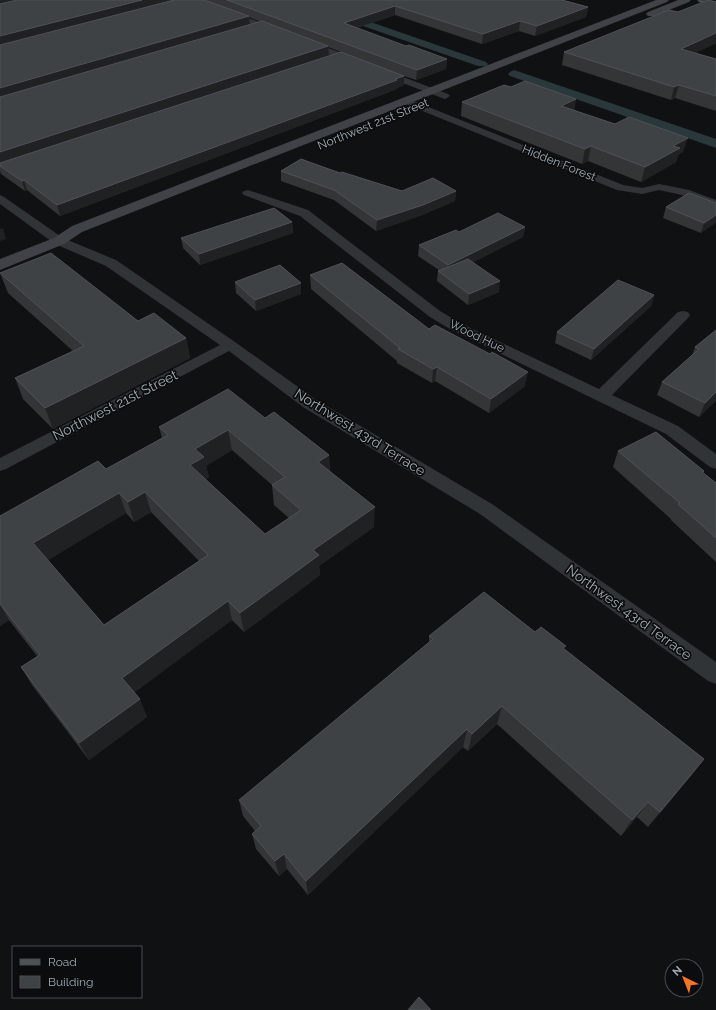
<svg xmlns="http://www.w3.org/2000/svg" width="716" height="1010" font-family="Raleway,sans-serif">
  <rect width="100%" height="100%" fill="#101112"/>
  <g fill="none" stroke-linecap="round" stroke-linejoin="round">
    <g fill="#2a383b" fill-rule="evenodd">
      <path d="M292,0H307L486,62L488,64L486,66H478L294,2Z"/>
      <path d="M514,70L716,139V148L510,76L508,74L510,72Z"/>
    </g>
    <g fill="#313437" fill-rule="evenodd">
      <path d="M189,0H200L281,30L282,32L281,34H275Z"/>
      <path d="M306,40L361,60L362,62L358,65L355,64L303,45L302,43L303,41Z"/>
      <path d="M382,69L448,94L450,96L445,99L442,98L379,74L377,72L379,70Z"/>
      <path d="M406,98L623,185L642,188L659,184L689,190L716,200V208L682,195L659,190L642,194L617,190L403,103L401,101Z"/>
      <path d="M248,190L308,210L440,311L460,323L599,389L678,312L683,311L688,312L690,315L688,318L612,395L678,426L716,454V469L710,467L666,434L450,329L430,317L300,216L244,195L242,193L244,191Z"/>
      <path d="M0,195L4,197L63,238L116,260L235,342L315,399L492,504L716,662V684L708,681L480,514L303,407L229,351L6,469L0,471V458L220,345L106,266L55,244L0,204Z"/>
    </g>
    <g fill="#3f4347" fill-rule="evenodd">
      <path d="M656,0H669L667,2L82,232L64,244L0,270V259L54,238L72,226Z"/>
      <path d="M678,0H691L689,2L654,16H648L646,14L648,12Z"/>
    </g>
    <path fill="#4d5256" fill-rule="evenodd" d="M697,0L716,1V7L699,2Z"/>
  </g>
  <g fill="#333537" fill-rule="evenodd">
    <path d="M0,0H562L588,7L586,17L535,36L519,31L482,44L395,15L357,28L406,46L447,59L446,69L416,80L404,76V85L397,88V89L60,216L27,190L25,191L1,174L0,171ZM249,17L261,22L250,25ZM328,47L341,52L329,56Z"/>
    <path d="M716,43L695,53L716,59V111L675,98L671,100L562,65L564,52Z"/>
    <path d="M511,87L576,99L574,110L683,152L678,155L676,162L641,182L588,161L582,164L461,116L462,102Z"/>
    <path d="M281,171L340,173L402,191H456L455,201L422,215L376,231L334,200L281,181Z"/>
    <path d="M716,203L701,233L663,218L666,207Z"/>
    <path d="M292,222L293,233L200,265L183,248L181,238Z"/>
    <path d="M525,227L523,237L473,262L499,292L468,305L437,281L438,271L439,270L418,256L419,245L459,232Z"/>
    <path d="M0,273L186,338L190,358L53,429L23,399L15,378L73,351L8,293Z"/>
    <path d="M310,275L429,329L525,386L489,413L435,381L432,383L397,363V361L311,289Z"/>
    <path d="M235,282L301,283V294L256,311L236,293Z"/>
    <path d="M654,295L651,306L591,360L555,343L557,332Z"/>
    <path d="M716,330V400L699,417L657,395L662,382L692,356L695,347Z"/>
    <path d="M265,418L329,455L330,472L374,527L319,566L320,575L244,632L232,620L134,692L147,717L89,760L32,685L21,667L37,656L9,620L0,626V516L106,469L162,438L159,427ZM232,450L272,485L274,505L289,518L265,534L205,479L209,477L206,466ZM151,512L199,561L104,625L48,560L126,513L134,522Z"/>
    <path d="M618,451L704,471L703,473L716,483V562L671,520V519L613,467Z"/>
    <path d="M535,632L564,649L704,759L691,776L648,827L637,817L621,836L497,724L468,751L463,747L308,895L287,869L279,876L256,849L252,834L255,831L243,816L239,800L429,643V636Z"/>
  </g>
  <g fill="#202123">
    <path d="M0,0H26L0,6Z"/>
    <path d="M142,0H179L0,46V36Z"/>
    <path d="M395,6V15L344,32V23Z"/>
    <path d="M588,7L586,17L535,36L537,26Z"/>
    <path d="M249,16L250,26L0,99V88Z"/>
    <path d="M520,21L519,31L482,44L483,34Z"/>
    <path d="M716,33V43L678,62L681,49Z"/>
    <path d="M328,46L329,56L0,164V152Z"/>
    <path d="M447,59L446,69L416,80L417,70Z"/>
    <path d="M404,76V85L397,88V89L60,216L57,205Z"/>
    <path d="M679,85L675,98L671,100L674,87Z"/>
    <path d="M576,99L573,112L561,106Z"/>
    <path d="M688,138L683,152L678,155L676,162L641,182L645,167L673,146Z"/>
    <path d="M591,146L588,161L582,164L585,149Z"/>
    <path d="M24,180L27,190L25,191L22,181Z"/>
    <path d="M456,191L455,201L422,215L376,231L377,220Z"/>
    <path d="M716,215V223L701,233L704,223Z"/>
    <path d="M292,222L293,233L200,265L199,254Z"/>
    <path d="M525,227L523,237L447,276L448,265Z"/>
    <path d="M3,228L6,239L0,241V229Z"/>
    <path d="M500,281L499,292L468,305L469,294Z"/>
    <path d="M301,283V294L256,311L255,300Z"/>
    <path d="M654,295L651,306L591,360L594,349Z"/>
    <path d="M186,338L190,358L53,429L45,408Z"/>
    <path d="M437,367L435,381L432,383L433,369Z"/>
    <path d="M528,372L525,386L489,413L491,399Z"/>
    <path d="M716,392V400L699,417L705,403Z"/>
    <path d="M228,430L232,450L206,466L209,477L195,486L190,465L195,449Z"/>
    <path d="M329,455L330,476L318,462Z"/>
    <path d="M145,492L151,512L134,522L128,502Z"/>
    <path d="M119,493L126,513L43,563L33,543Z"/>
    <path d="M375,507L374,527L319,566L320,575L244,632L240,613L313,550Z"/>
    <path d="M228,601L232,620L130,696L122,678Z"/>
    <path d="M0,604L9,620L0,626Z"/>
    <path d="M140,699L147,717L89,760L79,743Z"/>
    <path d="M502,706L497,724L468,751L472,734Z"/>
    <path d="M467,729L463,747L308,895L306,881Z"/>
    <path d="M704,759L691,776L648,827L660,812Z"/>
    <path d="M648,802L637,817L621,836L632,820Z"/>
    <path d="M284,854L287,869L279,876L275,861Z"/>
  </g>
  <g fill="#3f4245" stroke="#4e5256" fill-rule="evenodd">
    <path d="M17,0H142L0,36V4Z"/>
    <path d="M174,0H204L249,16L0,88V45Z"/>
    <path d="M227,0H562L588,7L537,26L520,21L483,34L395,6L344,23L406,46L409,45L447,59L417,70Z"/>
    <path d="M708,0L716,2V33L681,49L716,59V96L679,85L674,87L564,52L669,10L678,12Z"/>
    <path d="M262,21L328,46L0,152V97Z"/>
    <path d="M341,52L404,76L395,79L397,80L57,205L24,180L22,181L0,166V163Z"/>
    <path d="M525,81L576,99L561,106L615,124L629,117L688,138L673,146L680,148L645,167L591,146L585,149L462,102L504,85L511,87Z"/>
    <path d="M301,159L340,173L342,172L402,191L433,178L456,191L423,205L377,220L334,190L281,171Z"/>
    <path d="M689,193L716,203V215L704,223L666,207Z"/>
    <path d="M274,208L292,222L199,254L181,238Z"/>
    <path d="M498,213L525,227L448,265L419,245L456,230L459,232Z"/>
    <path d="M51,253L138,321L154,313L186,338L45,408L15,378L84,346L0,273Z"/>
    <path d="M468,259L500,281L469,294L438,271Z"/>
    <path d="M342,263L429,329L435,325L490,354L492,352L528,372L491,399L437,367L433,369L398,349L400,348L310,275Z"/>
    <path d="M280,265L301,283L255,300L235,282Z"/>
    <path d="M618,280L654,295L594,349L557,332Z"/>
    <path d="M716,330V392L705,403L662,382L699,349L695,347Z"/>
    <path d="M228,389L265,418L274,412L329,455L318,462L375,507L313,550L319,555L240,613L228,601L122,678L140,699L79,743L21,667L40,655L0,604V516L98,461L106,469L168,435L159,427ZM228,430L285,477L272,485L301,510L265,534L190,465L204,457L195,449ZM145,492L208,555L104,625L33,543L119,493L128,502Z"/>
    <path d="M656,432L704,471L702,472L716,483V538L678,504L680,503L618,451Z"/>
    <path d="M484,592L535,632L541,627L566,646L563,648L704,759L660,812L648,802L632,820L502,706L472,734L467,729L306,881L284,854L275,861L252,834L261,826L239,800L433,639L429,636Z"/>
    <path d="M419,997L431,1010H408Z"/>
  </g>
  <g text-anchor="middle" stroke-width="3.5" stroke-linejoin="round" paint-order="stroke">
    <g font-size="12" fill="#a1acb3" stroke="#0b0c0d">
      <text transform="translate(373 124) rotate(-22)" y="4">Northwest 21st Street</text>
      <text transform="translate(559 163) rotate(22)" y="4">Hidden Forest</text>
      <text transform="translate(477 336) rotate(26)" y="4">Wood Hue</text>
    </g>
    <g font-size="14" fill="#a1acb3" stroke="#0b0c0d">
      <text transform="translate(115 405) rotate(-27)" y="5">Northwest 21st Street</text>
      <text transform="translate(360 432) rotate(32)" y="5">Northwest 43rd Terrace</text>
      <text transform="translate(629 612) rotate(36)" y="5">Northwest 43rd Terrace</text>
    </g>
  </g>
  <rect x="12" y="946" width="130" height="52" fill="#0b0c0d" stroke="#474c4f"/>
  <rect x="20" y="959" width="20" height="6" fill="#4d5256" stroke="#474c4f"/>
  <text x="48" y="966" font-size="12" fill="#a1acb3">Road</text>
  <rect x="20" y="976" width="20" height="12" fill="#3f4245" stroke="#474c4f"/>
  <text x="48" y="986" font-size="12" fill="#a1acb3">Building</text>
  <g transform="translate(684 978) rotate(317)"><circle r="19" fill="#0b0c0d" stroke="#474c4f"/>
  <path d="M0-3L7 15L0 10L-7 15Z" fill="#f87522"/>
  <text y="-6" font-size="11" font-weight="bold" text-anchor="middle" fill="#a1acb3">N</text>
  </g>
</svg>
